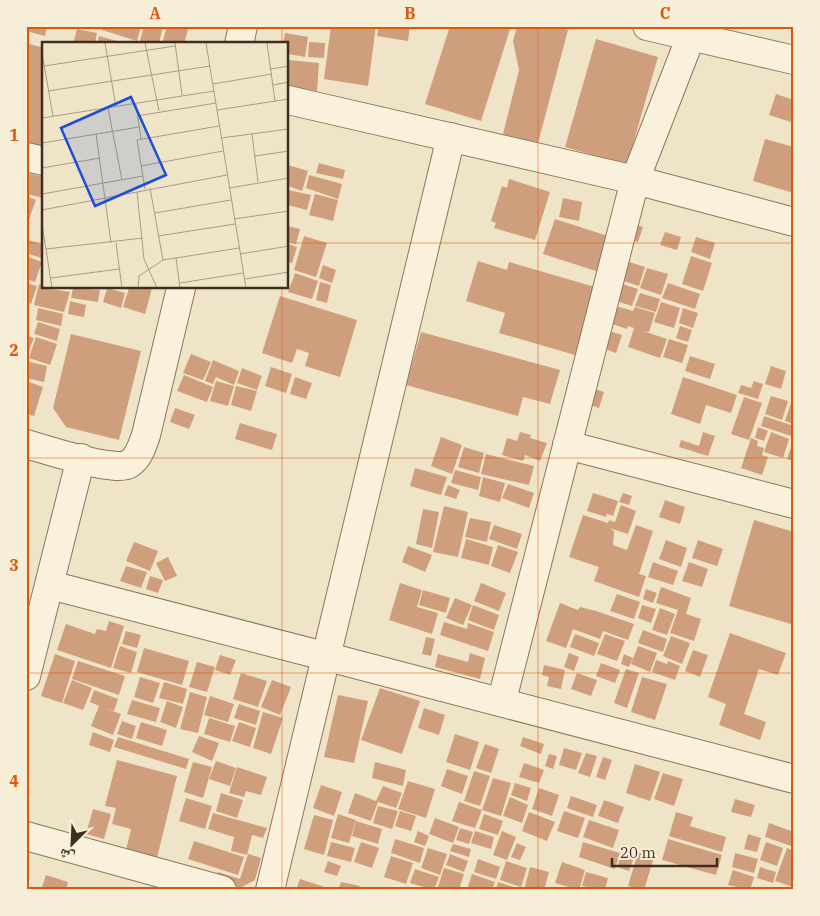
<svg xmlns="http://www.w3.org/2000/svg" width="820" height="916" font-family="'IBM Plex Serif','Noto Naskh Arabic',serif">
  <rect width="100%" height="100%" fill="#f0e4c8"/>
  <g fill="#cf9f7d">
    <path d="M26,26H47L45,36L26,31Z"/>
    <path d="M103,26H141L137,41L102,30Z"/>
    <path d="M144,26H163L159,44L140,41Z"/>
    <path d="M167,26H189L184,44H162Z"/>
    <path d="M331,26H376L368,86L324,79Z"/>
    <path d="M379,26H410L408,41L377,36Z"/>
    <path d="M450,26H511L481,121L425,104Z"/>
    <path d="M517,26H553L568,30L538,143L503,134L519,70L513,41Z"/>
    <path d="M77,29L97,33L95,44H73Z"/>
    <path d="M285,33L308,37L305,57L288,54V44H283Z"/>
    <path d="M99,36L117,41L116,44H97Z"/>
    <path d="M596,39L658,57L627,165L565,147Z"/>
    <path d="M309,42L325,43L324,58L308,57Z"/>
    <path d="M26,43L44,48V149L26,145Z"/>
    <path d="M288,60L319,63L317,91L288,88Z"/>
    <path d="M776,94L794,100L791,122L769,115Z"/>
    <path d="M765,139L794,147V193L753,181Z"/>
    <path d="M319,163L345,170L343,179L316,173Z"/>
    <path d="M288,165L308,171L302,191L288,186Z"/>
    <path d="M26,173L44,177V198L26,194Z"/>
    <path d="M309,175L342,184L338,199L306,188Z"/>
    <path d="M509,179L550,192L535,240L494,228L496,223L491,221L502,186L507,188Z"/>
    <path d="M288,190L311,195L307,210L288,205Z"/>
    <path d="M315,194L338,200L333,221L309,215Z"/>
    <path d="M26,196L36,200L29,219L26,218Z"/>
    <path d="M563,198L582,202L579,221L559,217Z"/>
    <path d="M555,219L611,237L599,272L543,254Z"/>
    <path d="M631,223L643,227L638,242L626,238Z"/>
    <path d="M288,226L300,229L296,244L288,242Z"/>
    <path d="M665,232L681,237L677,250L660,245Z"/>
    <path d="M304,236L327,243L316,277L294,270Z"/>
    <path d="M696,237L715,243L710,259L691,252Z"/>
    <path d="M26,239L44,245V259L26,253Z"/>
    <path d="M288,244L297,247L292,263L288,262Z"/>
    <path d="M26,256L42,262L35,282L26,279Z"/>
    <path d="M691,256L712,263L703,291L682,284Z"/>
    <path d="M623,260L645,267L639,286L617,279Z"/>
    <path d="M478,261L507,270L509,262L595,287L575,355L499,333L505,313L466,301Z"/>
    <path d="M323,265L336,270L332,283L319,278Z"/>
    <path d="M647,268L668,274L661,295L640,288Z"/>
    <path d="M295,273L318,281L312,299L288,292Z"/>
    <path d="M320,282L331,285L327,303L316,300Z"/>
    <path d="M616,282L638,289L632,306L610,299Z"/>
    <path d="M26,283L37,286L31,304L26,302Z"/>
    <path d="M668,283L700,294L695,309L662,298Z"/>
    <path d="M39,284L44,285V288L70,292L64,312L34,305Z"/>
    <path d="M73,288L100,290L98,302L71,298Z"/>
    <path d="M107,288L125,293L121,308L103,302Z"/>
    <path d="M129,288H152L145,314L123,307Z"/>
    <path d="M640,293L660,299L656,312L635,306Z"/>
    <path d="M280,296L357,320L340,377L305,366L309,353L297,349L292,363L262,353Z"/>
    <path d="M70,301L86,305L84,317L68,314Z"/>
    <path d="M661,302L680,308L674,328L654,322Z"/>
    <path d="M609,304L633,311L635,307L655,313L649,332L643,331L667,339L660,358L628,347L634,328L628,326L627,329L603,321Z"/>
    <path d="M38,308L63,314L61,326L36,320Z"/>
    <path d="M683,308L698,313L693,328L679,323Z"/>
    <path d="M38,322L60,329L57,341L34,334Z"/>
    <path d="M680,326L692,330L688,342L676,338Z"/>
    <path d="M600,328L622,335L616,353L594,345Z"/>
    <path d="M421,332L560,370L550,404L523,397L518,416L406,385Z"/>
    <path d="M71,334L141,351L119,440L66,427L53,408Z"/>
    <path d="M26,335L34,338L26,357Z"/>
    <path d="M36,337L57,344L50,365L29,358Z"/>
    <path d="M669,339L688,345L682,363L663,357Z"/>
    <path d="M191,354L211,362L203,380L183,373Z"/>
    <path d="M690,356L715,364L710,379L685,371Z"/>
    <path d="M213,360L239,371L234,385L216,377L213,384L205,381Z"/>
    <path d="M26,361L47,366L44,382L26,378Z"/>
    <path d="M771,366L786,371L781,389L765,384Z"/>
    <path d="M271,367L292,374L286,393L265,386Z"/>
    <path d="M242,368L262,376L257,390L237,383Z"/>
    <path d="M184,375L213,387L207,402L177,391Z"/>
    <path d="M295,377L312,383L306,399L290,394Z"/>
    <path d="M683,377L737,395L731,413L706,405L700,424L671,414Z"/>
    <path d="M26,381L43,387L34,416L26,414Z"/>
    <path d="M216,381L234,386L228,406L210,401Z"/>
    <path d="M754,381L763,384L758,399L738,393L741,385L751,388Z"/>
    <path d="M236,386L257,391L251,411L231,405Z"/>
    <path d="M585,386L604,392L599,408L580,401Z"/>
    <path d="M771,396L788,401L782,420L765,414Z"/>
    <path d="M744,397L762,403L749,440L731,434Z"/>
    <path d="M792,400L794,401V424L785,421Z"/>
    <path d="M175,408L195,415L189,429L170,422Z"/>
    <path d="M764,416L794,426V437L761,426Z"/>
    <path d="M240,423L277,434L272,450L235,439Z"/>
    <path d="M758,427L768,431L764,441L755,438Z"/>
    <path d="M520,432L531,435L530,438L547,443L540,461L525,455L523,461L502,455L507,438L517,441Z"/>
    <path d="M703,432L715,436L708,456L679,447L681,440L699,446Z"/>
    <path d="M771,432L789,439L783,458L764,452Z"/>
    <path d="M441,437L462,445L452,474L431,466Z"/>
    <path d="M751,438L758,441L757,446L764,448L762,455L768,457L762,475L741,468Z"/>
    <path d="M793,442H794V461L787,459Z"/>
    <path d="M464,447L484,453L479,473L458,467Z"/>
    <path d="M486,454L534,466L529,485L481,474Z"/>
    <path d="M415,468L447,477L441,495L410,486Z"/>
    <path d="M455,470L481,477L478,490L451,483Z"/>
    <path d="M483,477L505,483L500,502L479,496Z"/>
    <path d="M508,484L534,493L529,508L502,498Z"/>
    <path d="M448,485L460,490L456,499L444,495Z"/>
    <path d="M593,493L618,501L613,516L607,514L606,517L587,511Z"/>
    <path d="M623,493L632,496L629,505L619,502Z"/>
    <path d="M665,500L685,507L680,524L659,517Z"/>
    <path d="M621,505L636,511L628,534L609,528L614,531L613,545L627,550L636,525L653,531L639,574L646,576L639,597L594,581L599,567L569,557L583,515L608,523L609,520L615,522Z"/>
    <path d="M444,506L468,512L458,557L433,552Z"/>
    <path d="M423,509L439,512L432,548L416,544Z"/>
    <path d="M470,518L491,522L487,542L465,537Z"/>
    <path d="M754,520L794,532V615L791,624L729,606Z"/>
    <path d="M494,525L522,534L517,549L489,539Z"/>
    <path d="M466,539L493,547L489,565L461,558Z"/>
    <path d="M666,540L687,548L681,567L659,559Z"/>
    <path d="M698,540L723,549L717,566L692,558Z"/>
    <path d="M134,542L158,551L150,571L126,561Z"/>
    <path d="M498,545L518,552L510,573L491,566Z"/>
    <path d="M408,546L432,555L425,572L402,562Z"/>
    <path d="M168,557L177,576L165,581L156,563Z"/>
    <path d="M653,562L678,571L673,585L648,577Z"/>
    <path d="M689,562L708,569L702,587L682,581Z"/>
    <path d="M126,566L147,572L141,588L120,581Z"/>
    <path d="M150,576L163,580L158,593L146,589Z"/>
    <path d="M400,583L422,590L417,607L438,613L432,634L389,620Z"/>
    <path d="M481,583L506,593L499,611L474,601Z"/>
    <path d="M661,587L691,598L686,614L701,619L694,641L670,633L678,610L656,603Z"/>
    <path d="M646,589L657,593L653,603L643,599Z"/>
    <path d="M423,590L450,598L446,613L419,605Z"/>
    <path d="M617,594L640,602L634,619L610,611Z"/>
    <path d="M455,598L472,605L463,625L446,618Z"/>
    <path d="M560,603L578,610L580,607L596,611L634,624L628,640L603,631L600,639L573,629L566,648L546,641Z"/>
    <path d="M473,605L499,615L494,630L468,620Z"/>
    <path d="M642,605L656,609L651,623L638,618Z"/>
    <path d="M660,608L675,614L667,635L652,630Z"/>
    <path d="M109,621L124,626L111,668L57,650L66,624L95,634L97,629L106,631Z"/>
    <path d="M444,622L467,629L468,623L494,632L488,651L440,635Z"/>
    <path d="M643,630L667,639L663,652L638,643Z"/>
    <path d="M126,631L141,635L137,648L122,644Z"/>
    <path d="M730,633L786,653L778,675L759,669L744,714L766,722L760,740L719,725L726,704L708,697Z"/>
    <path d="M575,634L599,643L594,656L570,647Z"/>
    <path d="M605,634L625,641L617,661L597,654Z"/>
    <path d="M671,636L690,643L682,664L663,656Z"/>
    <path d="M426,637L435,639L431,656L422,654Z"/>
    <path d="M120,646L137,652L131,673L113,668Z"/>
    <path d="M638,646L657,653L650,672L631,664Z"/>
    <path d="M144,648L189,661L182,685L137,672Z"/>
    <path d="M693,650L708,655L700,677L685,671Z"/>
    <path d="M470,653L485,658L480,679L435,667L438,654L468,662Z"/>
    <path d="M569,653L579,657L574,671L564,667Z"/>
    <path d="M55,654L75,661L62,703L41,696Z"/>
    <path d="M624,654L633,658L629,667L621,664Z"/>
    <path d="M220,655L236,660L230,675L215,670Z"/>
    <path d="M656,660L667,664L668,661L680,666L675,680L652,672Z"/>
    <path d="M78,661L125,676L119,695L72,679Z"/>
    <path d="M197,662L215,667L207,692L189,687Z"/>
    <path d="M601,663L620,670L615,683L596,676Z"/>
    <path d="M544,665L565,670L561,689L547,686L549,677L542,675Z"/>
    <path d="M626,669L639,673L627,708L614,703Z"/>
    <path d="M241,673L267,681L258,707L233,699Z"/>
    <path d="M577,673L597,680L591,696L571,689Z"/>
    <path d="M140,677L160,683L153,703L134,697Z"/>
    <path d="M642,677L667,684L655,720L631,712Z"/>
    <path d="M72,680L92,688L83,710L63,703Z"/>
    <path d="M272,680L291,687L280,715L261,707Z"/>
    <path d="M164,682L187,689L183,704L159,698Z"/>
    <path d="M380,688L420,701L402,754L361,740Z"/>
    <path d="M94,690L118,699L114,711L104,708L121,714L113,735L91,726L99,706L90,702Z"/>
    <path d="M190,692L207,697L198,733L180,729Z"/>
    <path d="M338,695L368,701L354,763L324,757Z"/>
    <path d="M210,696L234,704L228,722L204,715Z"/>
    <path d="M132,700L160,708L156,722L127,714Z"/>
    <path d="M167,701L183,707L176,728L160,722Z"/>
    <path d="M239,704L260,711L256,725L234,718Z"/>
    <path d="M424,708L445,715L439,735L418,728Z"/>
    <path d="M263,712L283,718L271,754L253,748Z"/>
    <path d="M209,718L235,726L230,742L204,734Z"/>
    <path d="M122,721L136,726L132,739L117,734Z"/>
    <path d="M141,722L167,730L162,746L136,738Z"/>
    <path d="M239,722L256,728L250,747L232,741Z"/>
    <path d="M93,732L114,740L110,752L89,745Z"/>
    <path d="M455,734L479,742L470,770L446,762Z"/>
    <path d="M199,736L219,743L212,761L192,752Z"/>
    <path d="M118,737L189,759L186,769L114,747Z"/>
    <path d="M523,737L544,744L541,754L520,746Z"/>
    <path d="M485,744L499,749L491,773L476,768Z"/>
    <path d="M564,748L582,753L576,770L559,765Z"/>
    <path d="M586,753L597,756L590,777L578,773Z"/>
    <path d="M549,754L557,756L553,769L545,766Z"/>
    <path d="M603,757L612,760L605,780L596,777Z"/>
    <path d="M117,760L177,776L157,858L126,850L131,829L112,824L116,808L105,806Z"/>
    <path d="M216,761L236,768L230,786L209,779Z"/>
    <path d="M193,762L212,767L203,798L184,792Z"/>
    <path d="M375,762L406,770L403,786L372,778Z"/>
    <path d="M524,763L544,770L539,783L519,777Z"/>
    <path d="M635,764L660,772L650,801L626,793Z"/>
    <path d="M237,767L267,777L261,795L246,791L244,797L229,793Z"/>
    <path d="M447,769L468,776L462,794L441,786Z"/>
    <path d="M474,771L490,776L480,806L464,801Z"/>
    <path d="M663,773L683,779L674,806L654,799Z"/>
    <path d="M493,778L511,783L501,816L482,810Z"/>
    <path d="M408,781L435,789L426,818L398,809Z"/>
    <path d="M515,783L531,788L527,801L511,795Z"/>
    <path d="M321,785L342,792L334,816L313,808Z"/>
    <path d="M383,786L402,793L396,808L378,802L371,821L348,813L355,793L376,801Z"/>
    <path d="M539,788L559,795L552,816L532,809Z"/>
    <path d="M221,793L243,800L237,818L216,811Z"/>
    <path d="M571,796L597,805L593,817L567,808Z"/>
    <path d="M510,797L528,805L522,823L503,816Z"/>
    <path d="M186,798L212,806L205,829L179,821Z"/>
    <path d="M735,799L755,805L751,817L731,812Z"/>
    <path d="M604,800L624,807L618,823L598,816Z"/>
    <path d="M459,802L482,810L475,828L452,821Z"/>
    <path d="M378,806L398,811L392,829L373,823Z"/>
    <path d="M93,809L111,814L104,839L86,834Z"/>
    <path d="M400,811L416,816L411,831L395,826Z"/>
    <path d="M564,811L585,818L578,838L557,831Z"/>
    <path d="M529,812L555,822L547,841L522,831Z"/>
    <path d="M676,812L693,817L690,826L726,837L722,852L669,836Z"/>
    <path d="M213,813L267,828L263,838L252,835L247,855L231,851L234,837L208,829Z"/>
    <path d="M338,814L356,820L349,843L331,838Z"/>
    <path d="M484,814L503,821L498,835L479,829Z"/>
    <path d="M314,815L333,820L324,855L304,849Z"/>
    <path d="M435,818L459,827L453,843L429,834Z"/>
    <path d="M589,820L619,830L613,848L583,837Z"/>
    <path d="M356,821L382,829L378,844L352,836Z"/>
    <path d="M769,823L794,832V847L765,837Z"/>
    <path d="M460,828L473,832L469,844L456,840Z"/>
    <path d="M418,831L429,836L425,846L414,842Z"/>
    <path d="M475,831L494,837L491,849L471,843Z"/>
    <path d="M502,831L516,837L507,860L493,855Z"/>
    <path d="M748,834L761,838L757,852L744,849Z"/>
    <path d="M395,839L424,848L420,863L391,853Z"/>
    <path d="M668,839L722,855L716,875L662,860Z"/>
    <path d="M194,841L244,857L238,875L188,859Z"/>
    <path d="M331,842L355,848L351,862L327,856Z"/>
    <path d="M361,842L379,848L372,868L354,862Z"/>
    <path d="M583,842L620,853L615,869L579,857Z"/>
    <path d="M766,842L783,848L777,866L760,860Z"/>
    <path d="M517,843L526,847L520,860L511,857Z"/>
    <path d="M453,844L471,849L469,857L450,851Z"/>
    <path d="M428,848L447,854L440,875L421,868Z"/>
    <path d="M787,848L794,851V887L775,881Z"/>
    <path d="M623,851L635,855L629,871L617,867Z"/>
    <path d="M638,852L654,857L644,890L628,886Z"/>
    <path d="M735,853L758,859L754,873L732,867Z"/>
    <path d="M248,854L261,858L255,880L238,889L215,882L218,872L240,879Z"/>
    <path d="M450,854L468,861L464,872L446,865Z"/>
    <path d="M391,856L413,863L406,884L384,877Z"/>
    <path d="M478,859L500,867L496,879L474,872Z"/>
    <path d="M328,861L341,866L337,876L324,872Z"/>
    <path d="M506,861L527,868L521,887L500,880Z"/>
    <path d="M562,862L585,870L579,890L555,883Z"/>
    <path d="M530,867L549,872L544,890H524Z"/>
    <path d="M760,867L776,872L773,883L757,878Z"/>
    <path d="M444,868L464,874L459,890H437Z"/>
    <path d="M415,869L439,877L434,890L410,883Z"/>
    <path d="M733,870L754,877L750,890L728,885Z"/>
    <path d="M586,872L608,878L605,890L582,886Z"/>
    <path d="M472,874L495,882L492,890H467Z"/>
    <path d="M46,875L68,882L66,890H41Z"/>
    <path d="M300,879L325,887L324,890H296Z"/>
    <path d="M341,882L356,885L370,890H338Z"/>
    <path d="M498,882L520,889V890H496Z"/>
  </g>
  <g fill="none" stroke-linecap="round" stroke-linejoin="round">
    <defs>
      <g id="minor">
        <path d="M647,26L794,60"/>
        <path d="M239,44L243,26"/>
        <path d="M288,100L635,180L794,222"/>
        <path d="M26,157L44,161"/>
        <path d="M26,444C44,449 116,473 129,464C139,458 142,446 146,435L181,288"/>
        <path d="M567,445L794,504"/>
        <path d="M50,585C298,650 546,712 794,779"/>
        <path d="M26,676L81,458"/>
        <path d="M502,700L635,180L695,26"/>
        <path d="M26,836L222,890"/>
        <path d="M270,890L451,137"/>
      </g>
    </defs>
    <use href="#minor" stroke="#8d765c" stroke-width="30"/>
    <use href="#minor" stroke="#faf1dc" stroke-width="28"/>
  </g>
  <path fill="none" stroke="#df570d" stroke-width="1" stroke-opacity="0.55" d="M282,26V44M538,26V890M26,243H44M288,243H794M282,288V890M26,458H794M26,673H794"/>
  <g transform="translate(42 42)">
    <rect width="246" height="246" fill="#f0e4c8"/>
    <path fill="none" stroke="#a89b85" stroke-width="1" d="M63,1L74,65M103,1L117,69M133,1L140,53M164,1L204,246M225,1L233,59M0,11L11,74M2,24L133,4M229,27L247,24M171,42L230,32M231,43L247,40M6,49L168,24M94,62L99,97M66,66L80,138M175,68L247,57M95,74L174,61M0,76L172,49M54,92L69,201M210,92L216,140M179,96L247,87M0,101L97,85M213,114L247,109M99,124L181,109M0,126L58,116M187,146L247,136M103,147L95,98L177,84M95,150L102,217L115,246M0,152L101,134M0,168L185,133M113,171L189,158M192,177L247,169M0,182L10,246M116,194L193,182M74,201L80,246M4,207L101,196M198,212L247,204M134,216L138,246M121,218L197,206M9,236L77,227M203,237L247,230M138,241L201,231M96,246L97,234L121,218L108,146"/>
    <path fill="#1d4ed8" fill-opacity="0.15" stroke="#1d4ed8" stroke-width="2.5" d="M89,55L124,133L53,164L19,86Z"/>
    <rect width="246" height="246" fill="none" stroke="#3d2e20" stroke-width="2.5"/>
  </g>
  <rect width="820" height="916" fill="none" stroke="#f7eed8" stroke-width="55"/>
  <g transform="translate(72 844) rotate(204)" stroke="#f7eed8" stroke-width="4" paint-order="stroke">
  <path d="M0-4L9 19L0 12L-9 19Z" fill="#3d2e20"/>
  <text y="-8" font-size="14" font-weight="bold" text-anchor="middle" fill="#3d2e20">ش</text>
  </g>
  <path d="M612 858v8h105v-8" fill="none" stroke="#3d2e20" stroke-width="2.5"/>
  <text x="620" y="858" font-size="15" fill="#3d2e20" stroke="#f7eed8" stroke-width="4" paint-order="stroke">20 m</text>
  <rect x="28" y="28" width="764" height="860" fill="none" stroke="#df570d" stroke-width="2"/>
  <g font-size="16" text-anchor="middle" font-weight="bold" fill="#df570d">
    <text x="155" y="19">A</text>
    <text x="410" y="19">B</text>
    <text x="665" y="19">C</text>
    <text x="14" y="141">1</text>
    <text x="14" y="356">2</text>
    <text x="14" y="571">3</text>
    <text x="14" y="787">4</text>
  </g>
</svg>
